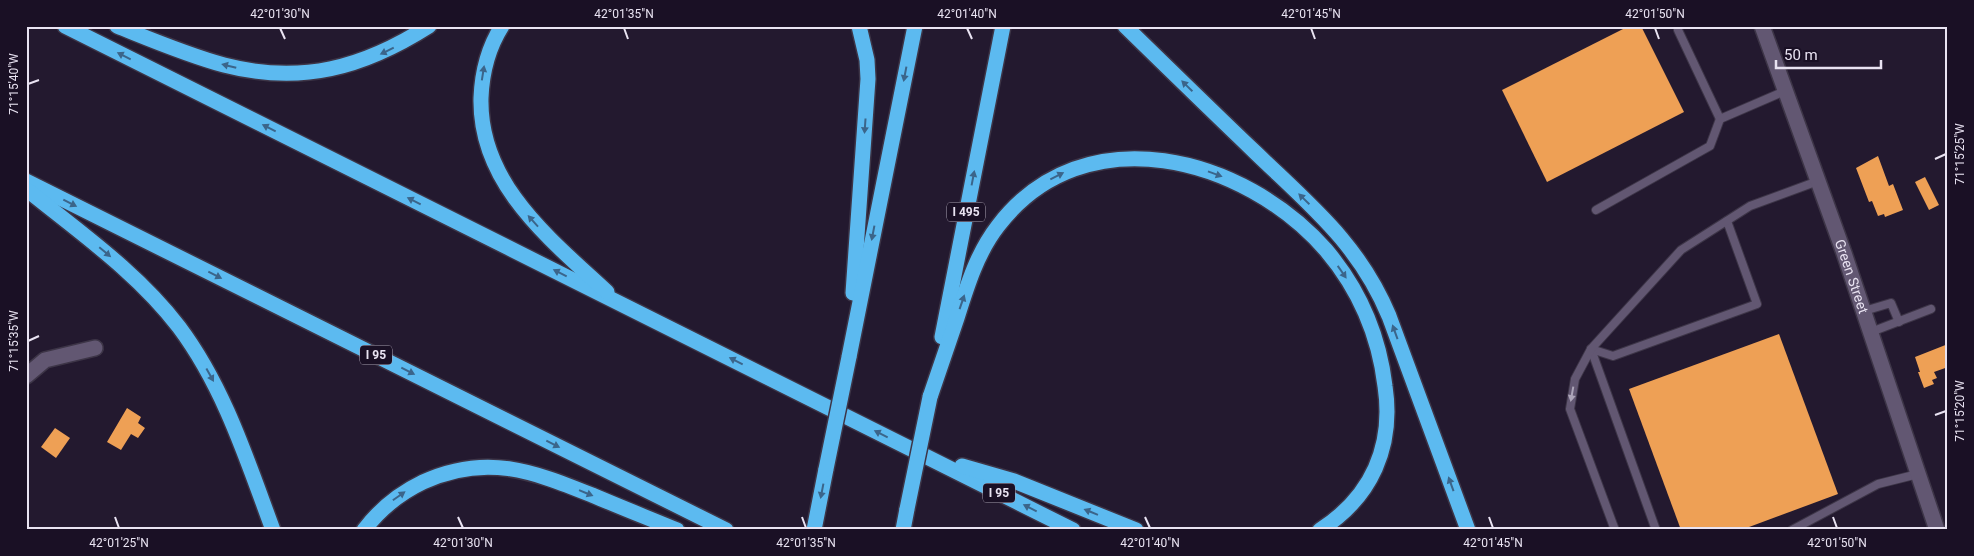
<svg xmlns="http://www.w3.org/2000/svg" width="1974" height="556" font-family="Roboto,sans-serif">
  <rect width="100%" height="100%" fill="#23192f"/>
  <g fill="#eea055">
    <path d="M1629,26H1641L1684,112L1547,182L1502,90Z"/>
    <path d="M1878,156L1889,186L1893,184L1903,210L1885,217L1884,214L1878,216L1872,201L1869,202L1856,168Z"/>
    <path d="M1925,177L1939,205L1929,210L1915,182Z"/>
    <path d="M1779,334L1838,494L1741,530H1681L1629,389Z"/>
    <path d="M1948,344V367L1934,372L1937,378L1932,380L1934,384L1924,388L1918,372H1920L1915,357Z"/>
    <path d="M127,408L141,417L138,423L145,428L138,438L131,434L121,450L107,442Z"/>
    <path d="M55,428L70,438L56,458L41,447Z"/>
  </g>
  <g fill="none" stroke-linecap="round" stroke-linejoin="round">
    <defs>
      <g id="lane">
        <path d="M1678,30L1720,119"/>
        <path d="M1596,210L1710,146L1720,119L1785,91"/>
        <path d="M1864,311L1891,303L1899,322"/>
        <path d="M1871,332L1931,309"/>
        <path d="M1591,349L1613,356L1757,304L1727,221"/>
        <path d="M1591,349L1656,530"/>
        <path d="M1615,530L1570,409L1575,379L1591,349L1681,250L1750,206L1818,181"/>
        <path d="M1792,530L1878,484L1918,474"/>
      </g>
      <path id="street" d="M26,376L45,360L95,348"/>
      <g id="secondary">
        <path id="s1" d="M1762,26L1844,253L1937,530"/>
      </g>
      <g id="highway">
        <path d="M65,26L1073,530"/>
        <path d="M117,26C152,40 187,55 224,65C301,85 363,68 429,26"/>
        <path d="M502,26C488,48 482,72 481,98C479,184 550,239 607,292"/>
        <path d="M1125,26C1169,69 1212,111 1256,153C1311,206 1359,244 1389,316L1468,530"/>
        <path d="M26,181L726,530"/>
        <path d="M26,189C79,232 137,272 179,327C224,387 247,460 273,530"/>
        <path d="M853,293L868,79L867,60L859,26"/>
        <path d="M942,337L1003,26"/>
        <path d="M849,357L915,26"/>
        <path d="M930,397C939,371 948,344 957,318C967,286 977,253 998,226C1084,113 1245,157 1326,250C1359,289 1379,336 1385,386C1394,446 1372,497 1320,530"/>
        <path d="M962,466L1014,481L1136,530"/>
        <path d="M364,530C380,509 400,493 423,482C486,453 532,471 592,495C620,507 648,518 677,530"/>
        <path d="M814,530L826,469"/>
        <path d="M903,530L907,509"/>
      </g>
    </defs>
    <use href="#lane" stroke="#3d3547" stroke-width="10"/>
    <use href="#street" stroke="#3d3547" stroke-width="18"/>
    <use href="#secondary" stroke="#3d3547" stroke-width="18"/>
    <use href="#highway" stroke="#3d3547" stroke-width="18"/>
    <use href="#lane" stroke="#625772" stroke-width="8"/>
    <use href="#street" stroke="#625772" stroke-width="15"/>
    <use href="#secondary" stroke="#625772" stroke-width="15"/>
    <use href="#highway" stroke="#5cbaf0" stroke-width="15"/>
    <defs>
      <g id="highway-bridge">
        <path d="M826,469L849,357"/>
        <path d="M907,509L930,397"/>
      </g>
    </defs>
    <use href="#highway-bridge" stroke="#3d3547" stroke-width="18" stroke-linecap="butt"/>
    <use href="#highway-bridge" stroke="#5cbaf0" stroke-width="15"/>
  </g>
  <defs><path id="oneway-solid" d="M-6-.8H1V-3.2L6.5 0L1 3.2V.8H-6Z" transform="scale(1.25)"/></defs>
  <g fill="#3b658a">
    <use href="#oneway-solid" transform="translate(387 51) rotate(154)"/>
    <use href="#oneway-solid" transform="translate(124 56) rotate(-153)"/>
    <use href="#oneway-solid" transform="translate(229 66) rotate(-166)"/>
    <use href="#oneway-solid" transform="translate(483 73) rotate(-81)"/>
    <use href="#oneway-solid" transform="translate(905 74) rotate(101)"/>
    <use href="#oneway-solid" transform="translate(1187 86) rotate(-136)"/>
    <use href="#oneway-solid" transform="translate(865 126) rotate(94)"/>
    <use href="#oneway-solid" transform="translate(269 128) rotate(-153)"/>
    <use href="#oneway-solid" transform="translate(1215 174) rotate(20)"/>
    <use href="#oneway-solid" transform="translate(1057 176) rotate(-27)"/>
    <use href="#oneway-solid" transform="translate(973 178) rotate(-79)"/>
    <use href="#oneway-solid" transform="translate(1304 199) rotate(-136)"/>
    <use href="#oneway-solid" transform="translate(414 201) rotate(-153)"/>
    <use href="#oneway-solid" transform="translate(70 203) rotate(27)"/>
    <use href="#oneway-solid" transform="translate(533 221) rotate(-132)"/>
    <use href="#oneway-solid" transform="translate(873 233) rotate(101)"/>
    <use href="#oneway-solid" transform="translate(105 252) rotate(40)"/>
    <use href="#oneway-solid" transform="translate(1342 272) rotate(55)"/>
    <use href="#oneway-solid" transform="translate(560 273) rotate(-153)"/>
    <use href="#oneway-solid" transform="translate(215 275) rotate(27)"/>
    <use href="#oneway-solid" transform="translate(962 302) rotate(-71)"/>
    <use href="#oneway-solid" transform="translate(1395 332) rotate(-110)"/>
    <use href="#oneway-solid" transform="translate(736 361) rotate(-153)"/>
    <use href="#oneway-solid" transform="translate(408 371) rotate(27)"/>
    <use href="#oneway-solid" transform="translate(210 375) rotate(61)"/>
    <use href="#oneway-solid" transform="translate(881 434) rotate(-153)"/>
    <use href="#oneway-solid" transform="translate(553 444) rotate(27)"/>
    <use href="#oneway-solid" transform="translate(1451 484) rotate(-110)"/>
    <use href="#oneway-solid" transform="translate(822 491) rotate(101)"/>
    <use href="#oneway-solid" transform="translate(586 493) rotate(22)"/>
    <use href="#oneway-solid" transform="translate(399 496) rotate(-35)"/>
    <use href="#oneway-solid" transform="translate(1030 508) rotate(-153)"/>
    <use href="#oneway-solid" transform="translate(1091 512) rotate(-158)"/>
  </g>
  <use fill="#aca4b8" href="#oneway-solid" transform="translate(1572 394) rotate(100)"/>
  <path fill="none" stroke="#e9e3f2" stroke-width="2" d="M280,28L285,39M624,28L628,39M967,28L972,39M1311,28L1315,39M1655,28L1659,39M28,84L39,80M1935,159L1946,154M28,341L39,336M1935,415L1946,411M115,517L119,528M458,517L463,528M802,517L806,528M1145,517L1150,528M1489,517L1493,528M1833,517L1837,528"/>
  <g text-anchor="middle" stroke-width="5" stroke-linejoin="round" paint-order="stroke">
    <g fill="#1a1025" stroke="#aba4b4" stroke-width="1">
      <rect x="947" y="202.5" width="38" height="19" rx="4"/>
      <rect x="360" y="345.5" width="32" height="19" rx="4"/>
      <rect x="983" y="483.5" width="32" height="19" rx="4"/>
    </g>
    <g font-size="12" font-weight="bold" fill="#e9e3f2">
      <text x="966" y="216">I 495</text>
      <text x="376" y="359">I 95</text>
      <text x="999" y="497">I 95</text>
    </g>
    <g font-size="14" fill="#e9e3f2" stroke="#1a1025">
      <text dy="5" stroke="none"><textPath href="#s1" startOffset="266">Green Street</textPath></text>
    </g>
  </g>
  <rect width="1974" height="556" fill="none" stroke="#1a1025" stroke-width="55"/>
  <path d="M1776 60v8h105v-8" fill="none" stroke="#e9e3f2" stroke-width="2.5"/>
  <text x="1784" y="60" font-size="15" fill="#e9e3f2" stroke="#1a1025" stroke-width="4" paint-order="stroke">50 m</text>
  <rect x="28" y="28" width="1918" height="500" fill="none" stroke="#e9e3f2" stroke-width="2"/>
  <g font-size="12" text-anchor="middle" fill="#e9e3f2">
    <text x="280" y="18">42°01'30"N</text>
    <text x="624" y="18">42°01'35"N</text>
    <text x="967" y="18">42°01'40"N</text>
    <text x="1311" y="18">42°01'45"N</text>
    <text x="1655" y="18">42°01'50"N</text>
    <text transform="translate(14 84) rotate(-90)" y="4">71°15'40"W</text>
    <text transform="translate(1960 154) rotate(-90)" y="4">71°15'25"W</text>
    <text transform="translate(14 341) rotate(-90)" y="4">71°15'35"W</text>
    <text transform="translate(1960 411) rotate(-90)" y="4">71°15'20"W</text>
    <text x="119" y="547">42°01'25"N</text>
    <text x="463" y="547">42°01'30"N</text>
    <text x="806" y="547">42°01'35"N</text>
    <text x="1150" y="547">42°01'40"N</text>
    <text x="1493" y="547">42°01'45"N</text>
    <text x="1837" y="547">42°01'50"N</text>
  </g>
</svg>
